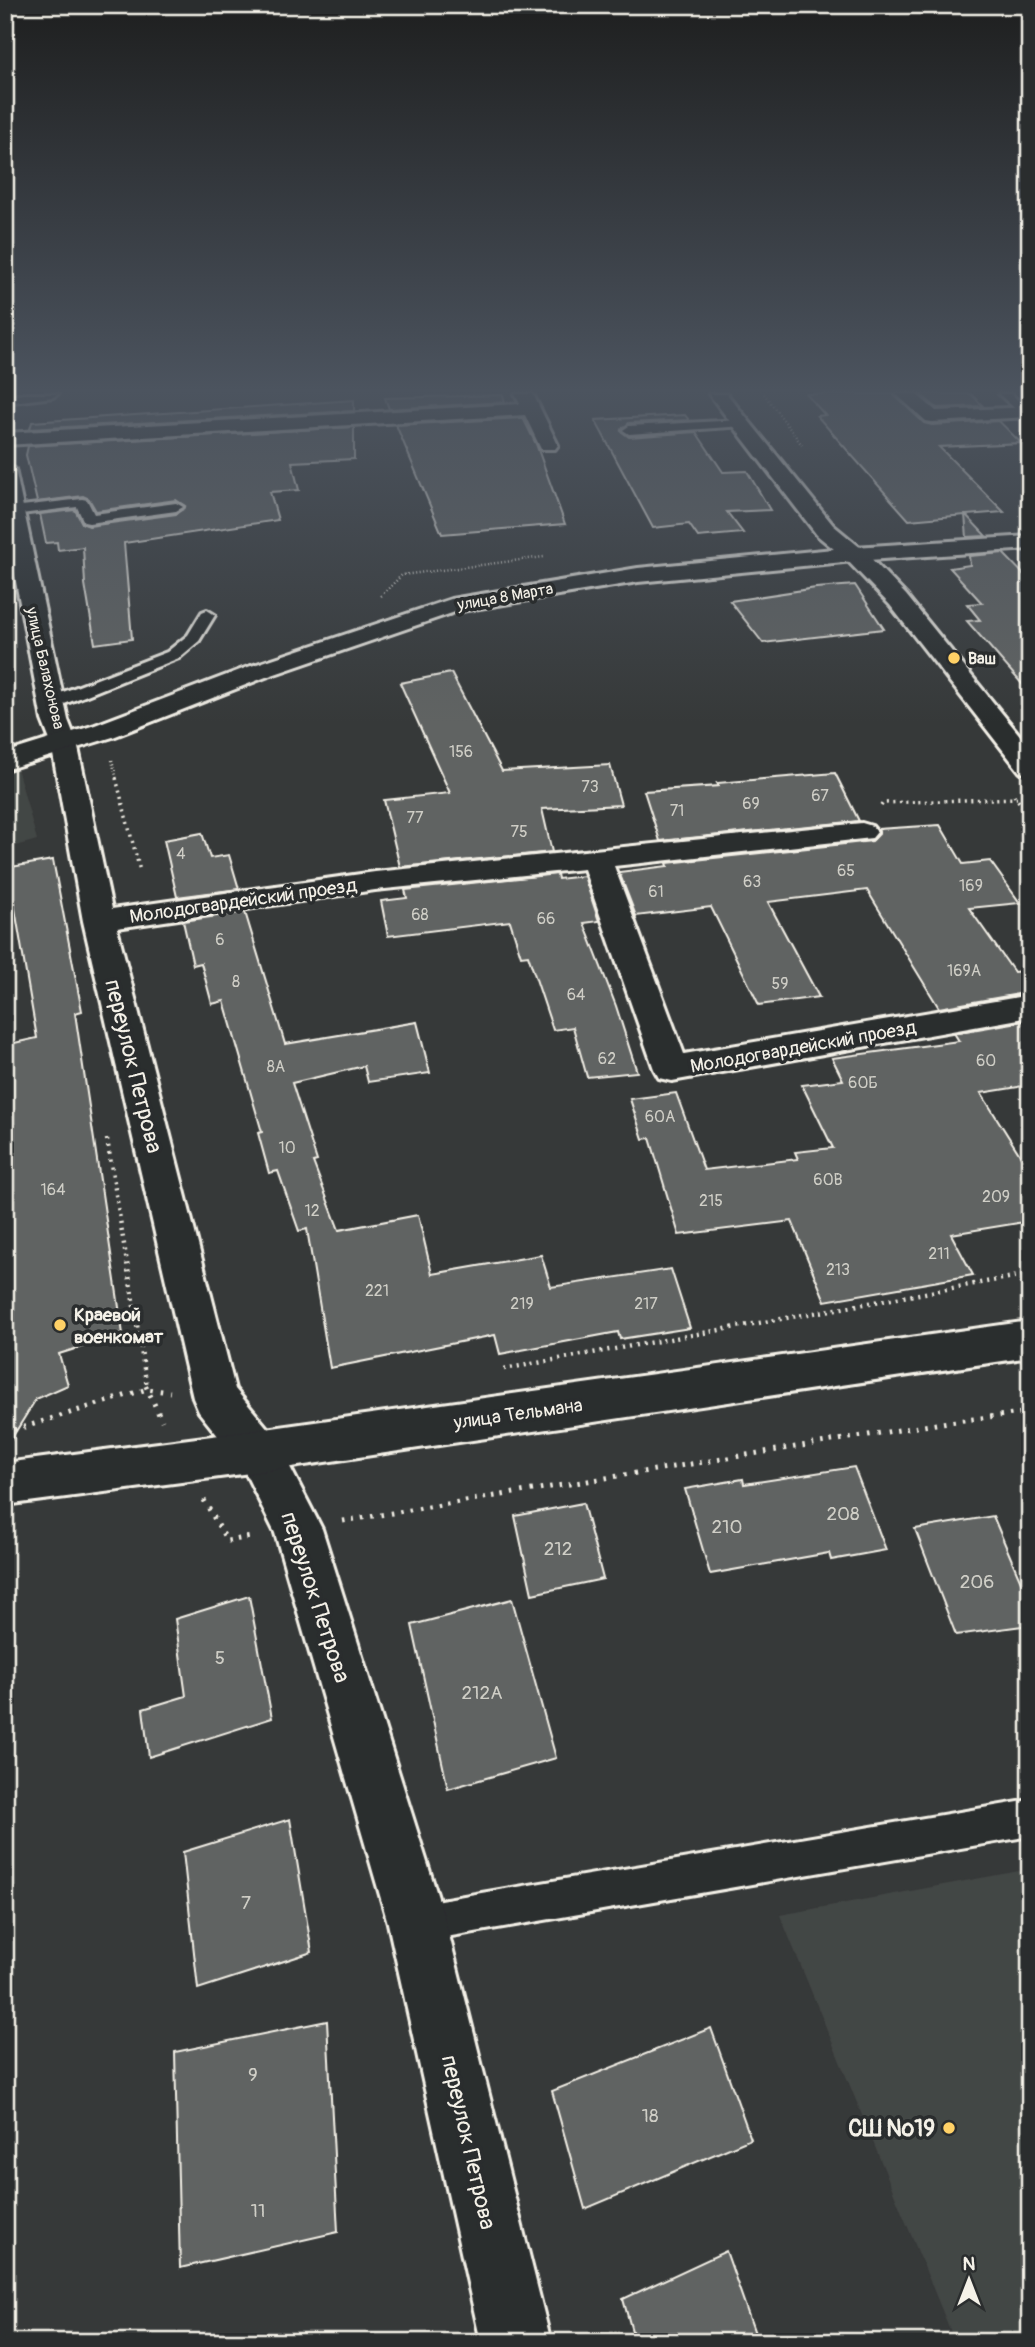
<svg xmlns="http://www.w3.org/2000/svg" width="1035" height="2347" font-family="Pangolin,sans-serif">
  <rect width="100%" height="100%" fill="#363939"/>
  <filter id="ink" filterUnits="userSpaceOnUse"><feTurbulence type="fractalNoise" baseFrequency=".0143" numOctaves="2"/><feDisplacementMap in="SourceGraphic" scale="14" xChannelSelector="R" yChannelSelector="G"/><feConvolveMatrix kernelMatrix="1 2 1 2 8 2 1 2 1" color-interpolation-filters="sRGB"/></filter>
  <g filter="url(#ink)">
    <g fill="#434645">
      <path d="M17,768L37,840L5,849V772Z"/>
      <path d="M1030,1869V2342H955L780,1915Z"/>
    </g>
    <g fill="#616362" stroke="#f4f1e8" stroke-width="2">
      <path d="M806,394H893L924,423L932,425L999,421L1021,443L939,447L1004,512L966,515L986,536L967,537L965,515L909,520L817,416L825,415Z"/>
      <path d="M920,394H971L983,406L937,408Z"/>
      <path d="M503,395L505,402L389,409L385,398Z"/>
      <path d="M354,400V411L30,429L32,422Z"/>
      <path d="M685,415L689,420L629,423L621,431L629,437L696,432L723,472L747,471L770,510L727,512L743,533L698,537L689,524L653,528L595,420Z"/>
      <path d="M523,418L536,444L565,524L442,534L396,425Z"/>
      <path d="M354,427V459L292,462L299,490L270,492L278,520L124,543L132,639L95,644L85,584L83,547L58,550L57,542L46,543L40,514L75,510L82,523L89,526L176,514L185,506L176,500L96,511L89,499L83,496L37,502L26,455L28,446Z"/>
      <path d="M1003,553L1030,581V693L967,621L980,620L967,604L982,603L950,568L970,565L969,556Z"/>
      <path d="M855,585L884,629L763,643L730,601L816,588Z"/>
      <path d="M451,673L502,771L610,765L621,805L542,809L552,852L400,867L384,800L450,793L400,683Z"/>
      <path d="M835,773L859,821L660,841L644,791L719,786L717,783Z"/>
      <path d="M940,825L963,864L990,861L1020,903L969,908L1014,972L1030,970V992L939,1008L867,890L768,902L819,997L759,1005L711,907L636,916L619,872L668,866L667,863L872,841L879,834L878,829Z"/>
      <path d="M202,833L210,858L229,855L239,889L177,897L164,840Z"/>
      <path d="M53,860L82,1011L75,1013L123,1334L59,1354L68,1385L36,1399L5,1449V1045L37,1038L14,903L5,905V868Z"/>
      <path d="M557,874L558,879L584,876L599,921L584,923L616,1006L637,1072L587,1077L573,1027L553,1030L528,955L521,956L510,921L388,936L381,901L407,898L405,890Z"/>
      <path d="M245,912L285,1044L417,1022L430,1073L368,1082L364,1066L292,1083L317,1161L313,1162L339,1230L418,1215L432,1274L541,1255L551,1287L671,1269L690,1328L620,1339L618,1332L500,1354L495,1335L330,1368L307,1229L299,1231L278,1171L269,1173L258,1133L262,1132L224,1001L212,1004L201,963L193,965L183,921Z"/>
      <path d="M1030,1020V1085L981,1093L1030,1171V1221L951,1234L973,1275L825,1301L792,1221L679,1235L650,1138L643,1139L630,1099L676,1093L704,1170L798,1159L795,1152L833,1148L802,1085L843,1080L832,1058L959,1041L954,1033Z"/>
      <path d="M854,1467L886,1550L831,1560L829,1553L710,1574L685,1489L743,1479L744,1484Z"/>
      <path d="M583,1503L603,1579L532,1594L515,1516Z"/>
      <path d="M993,1516L1030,1603V1625L956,1635L915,1529Z"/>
      <path d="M249,1596L272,1718L149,1757L143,1709L186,1696L175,1619Z"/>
      <path d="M512,1599L556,1758L448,1789L412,1625Z"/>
      <path d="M290,1819L312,1952L198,1989L183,1852Z"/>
      <path d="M327,2021L338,2232L180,2268L175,2052Z"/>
      <path d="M711,2028L751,2139L585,2209L552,2091Z"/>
      <path d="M726,2251L758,2342H635L623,2299Z"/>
    </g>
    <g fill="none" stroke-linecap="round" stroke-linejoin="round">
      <defs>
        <g id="lane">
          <path d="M23,394H58L53,397L5,403V397Z"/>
          <path d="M999,394H1011L1029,410L1030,413L1021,414Z"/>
          <path d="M740,420L746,424L744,426L629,434L623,430L629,426Z"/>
          <path d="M82,499L87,500L94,514L176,503L183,507L176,511L89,523L84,522L77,507L13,515L6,511L13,507Z"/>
          <path d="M207,610L215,615L199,641L179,658L57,707H45L43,703L45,699L167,652L188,635L202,612Z"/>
          <path d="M1030,1800V1836L417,1942L404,1936L398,1923L404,1910L417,1904Z"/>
        </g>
        <g id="street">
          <path d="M515,394H533L558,445L555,449H541L525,415L5,445V433L520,404Z"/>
          <path d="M709,394H727L833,525L862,549L906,595L1030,748V774L1020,772L890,605L846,559L817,535Z"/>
          <path d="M896,394H916L936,411L1030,407V417L932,422L926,421Z"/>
          <path d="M5,463L15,469L68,720L77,743L112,909L375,872L862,823L872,826L877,832L872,838L614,866L684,1054L1030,995V1017L672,1081L659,1078L654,1069L584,869L375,890L117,928L235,1389L274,1436L322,1529L446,1923L551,2342H481L388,1923L275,1533L242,1466L199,1412L193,1398L83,921L51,743L42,720L5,523Z"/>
        </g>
        <g id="secondary">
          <path d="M1030,536V549L854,561L638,582L455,612L266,677L113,737L5,770V753L95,725L248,667L451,599L638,568L854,547Z"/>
          <path d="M1030,1321V1357L258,1472L5,1505V1463L258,1430Z"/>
        </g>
      </defs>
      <use href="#lane" stroke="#f4f1e8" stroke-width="6"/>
      <use href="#street" stroke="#f4f1e8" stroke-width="6"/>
      <use href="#secondary" stroke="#f4f1e8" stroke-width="6"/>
      <g stroke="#f4f1e8" stroke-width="2.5" stroke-dasharray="1 2.5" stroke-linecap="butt">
        <path d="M764,394L802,445"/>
        <path d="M381,596L402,575L544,557"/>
        <path d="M112,760L117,780"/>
      </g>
      <g stroke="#f4f1e8" stroke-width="3.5" stroke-dasharray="2 4.5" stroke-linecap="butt">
        <path d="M116,778L140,871"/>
        <path d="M1014,795L1030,817"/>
        <path d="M881,806L883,803L1017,798"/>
      </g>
      <g stroke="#f4f1e8" stroke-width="4.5" stroke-dasharray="2 5" stroke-linecap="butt">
        <path d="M107,1139L147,1387"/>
        <path d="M504,1369L1030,1274"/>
      </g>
      <g stroke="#f4f1e8" stroke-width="5" stroke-dasharray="2.5 7" stroke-linecap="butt">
        <path d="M146,1386L162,1421"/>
        <path d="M5,1433L147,1389L170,1392"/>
        <path d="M204,1500L227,1541L251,1537"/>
        <path d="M343,1521L948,1422L1030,1412"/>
      </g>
      <use href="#lane" fill="#2a2d2e" fill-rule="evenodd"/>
      <use href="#street" fill="#2a2d2e" fill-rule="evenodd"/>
      <use href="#secondary" fill="#2a2d2e" fill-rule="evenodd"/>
    </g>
  </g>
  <linearGradient id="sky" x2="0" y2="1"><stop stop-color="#1e1f1f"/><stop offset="0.54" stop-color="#4c545f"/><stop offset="1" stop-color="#4c545f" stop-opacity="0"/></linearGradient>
  <rect width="1035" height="723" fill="url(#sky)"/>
  <g fill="#ffd166" stroke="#2a2d2e" stroke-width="2.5">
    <circle cx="954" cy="658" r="7"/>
    <circle cx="60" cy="1325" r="7"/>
    <circle cx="949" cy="2128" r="7"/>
  </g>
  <g text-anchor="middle" stroke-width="7" stroke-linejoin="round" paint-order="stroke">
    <g font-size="16" fill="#f4f1e8" stroke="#2a2d2e">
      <text transform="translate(505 596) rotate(-10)" y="6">улица 8 Марта</text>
      <text transform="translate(46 668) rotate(77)" y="6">улица Балахонова</text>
    </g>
    <g font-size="16" font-weight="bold" fill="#f4f1e8" stroke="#2a2d2e" text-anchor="start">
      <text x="968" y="664">Ваш</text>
    </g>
    <g font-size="16" fill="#cfcec6">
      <text x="461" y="757">156</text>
      <text x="590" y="792">73</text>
      <text x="820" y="801">67</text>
      <text x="751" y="809">69</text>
      <text x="677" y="816">71</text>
      <text x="415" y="823">77</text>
      <text x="519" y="837">75</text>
      <text x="181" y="859">4</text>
      <text x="846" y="876">65</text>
      <text x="752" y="887">63</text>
      <text x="971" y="891">169</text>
      <text x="656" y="897">61</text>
      <text x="420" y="920">68</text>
      <text x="546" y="924">66</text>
      <text x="220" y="945">6</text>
      <text x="964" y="976">169А</text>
      <text x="236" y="987">8</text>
      <text x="780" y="989">59</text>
      <text x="576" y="1000">64</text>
      <text x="607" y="1064">62</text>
      <text x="986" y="1066">60</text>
      <text x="276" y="1072">8А</text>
      <text x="863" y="1088">60Б</text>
      <text x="660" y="1122">60А</text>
      <text x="287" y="1153">10</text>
      <text x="828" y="1185">60В</text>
      <text x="53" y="1195">164</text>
      <text x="996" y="1202">209</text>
      <text x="711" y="1206">215</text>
      <text x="312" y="1216">12</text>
      <text x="939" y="1259">211</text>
      <text x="838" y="1275">213</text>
      <text x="377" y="1296">221</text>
      <text x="522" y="1309">219</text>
      <text x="646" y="1309">217</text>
    </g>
    <g font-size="19" fill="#f4f1e8" stroke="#2a2d2e">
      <text transform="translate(243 900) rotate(-8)" y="7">Молодогвардейский проезд</text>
      <text transform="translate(803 1046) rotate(-10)" y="7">Молодогвардейский проезд</text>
      <text transform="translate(518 1413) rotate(-8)" y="7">улица Тельмана</text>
    </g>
    <g font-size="19" font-weight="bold" fill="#f4f1e8" stroke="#2a2d2e" text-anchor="start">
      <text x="74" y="1321">Краевой<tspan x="74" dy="22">военкомат</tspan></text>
    </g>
    <g font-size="19" fill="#cfcec6">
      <text x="843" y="1520">208</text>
      <text x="727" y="1533">210</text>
      <text x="558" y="1555">212</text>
      <text x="977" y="1588">206</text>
      <text x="220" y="1664">5</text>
      <text x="482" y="1699">212А</text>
      <text x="246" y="1909">7</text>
      <text x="253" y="2081">9</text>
      <text x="650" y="2122">18</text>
      <text x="258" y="2217">11</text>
    </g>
    <g font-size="23" fill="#f4f1e8" stroke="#2a2d2e">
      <text transform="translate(134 1066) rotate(76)" y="8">переулок Петрова</text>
      <text transform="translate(316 1597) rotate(72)" y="8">переулок Петрова</text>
      <text transform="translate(469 2142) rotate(77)" y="8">переулок Петрова</text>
    </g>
    <g font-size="23" font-weight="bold" fill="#f4f1e8" stroke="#2a2d2e" text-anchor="end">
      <text x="935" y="2136">СШ №19</text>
    </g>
  </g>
  <rect width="1035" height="2347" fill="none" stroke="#2a2d2e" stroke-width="28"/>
  <rect x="14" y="14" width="1007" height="2319" fill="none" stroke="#f4f1e8" stroke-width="2.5" filter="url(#ink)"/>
  <g transform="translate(969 2280)" stroke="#2a2d2e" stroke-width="5" paint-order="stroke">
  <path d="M0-5L12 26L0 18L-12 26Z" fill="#f4f1e8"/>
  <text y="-10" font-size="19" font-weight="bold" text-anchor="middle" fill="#f4f1e8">N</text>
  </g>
</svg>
